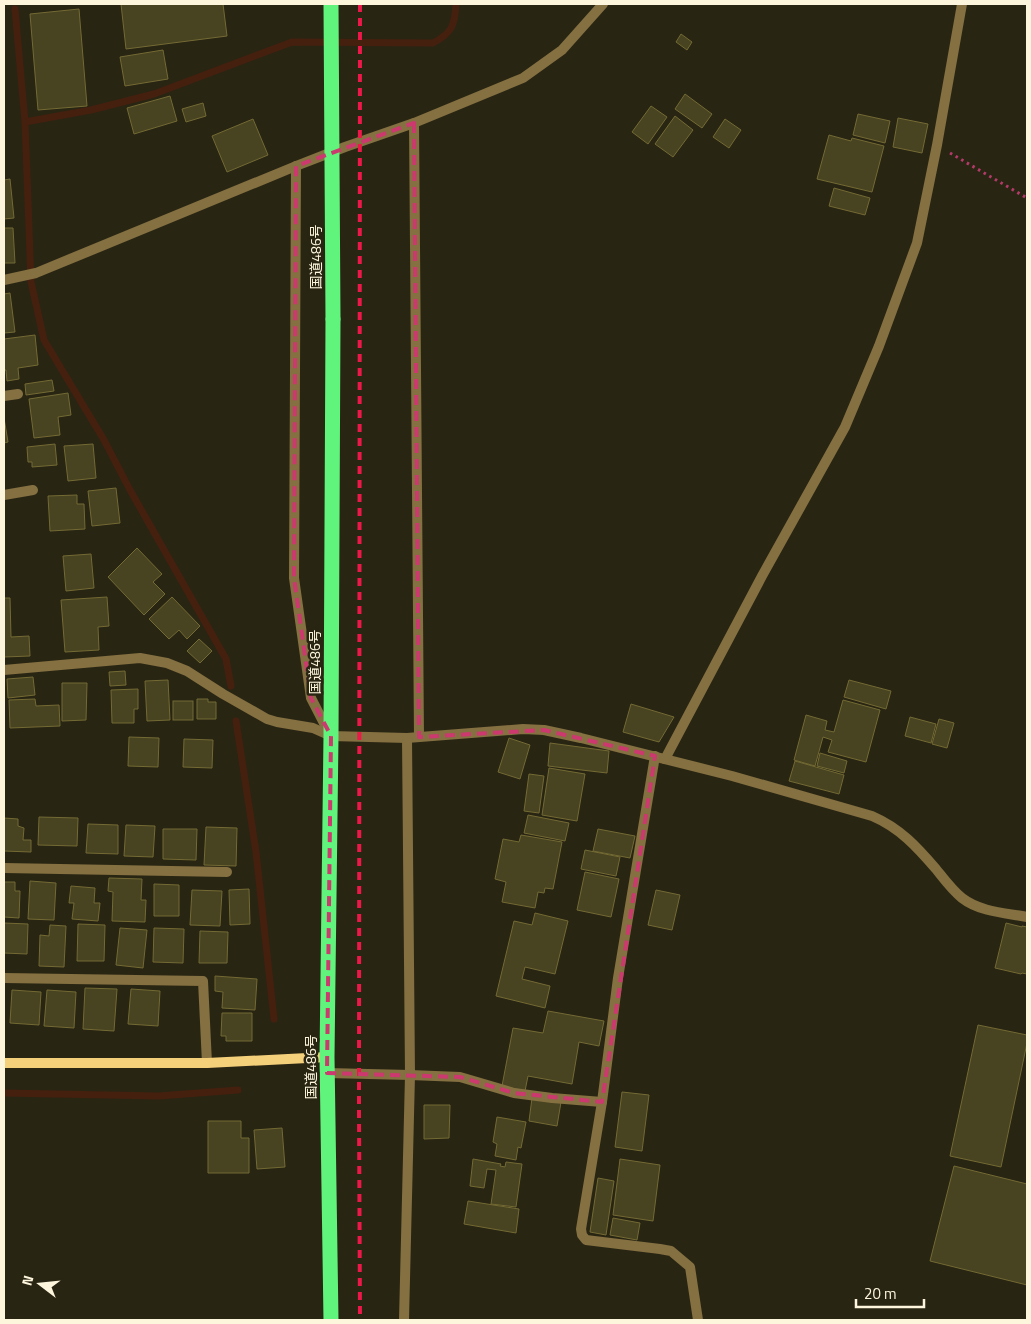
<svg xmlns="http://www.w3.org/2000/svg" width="1031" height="1324" font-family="'Titillium Web','Noto Sans JP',sans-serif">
  <rect width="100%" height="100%" fill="#292513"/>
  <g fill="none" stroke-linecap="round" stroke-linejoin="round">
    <g stroke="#45200f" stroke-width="7">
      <path d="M15,9L25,122L31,282L44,340L104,440L130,490L226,659L231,686"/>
      <path d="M25,122L91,110L154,94L292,42L433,43C452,33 455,25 456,4"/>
      <path d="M236,721L256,852L274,1019"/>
      <path d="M4,1093L159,1096L238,1090"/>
    </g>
  </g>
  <g fill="#484320" stroke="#736a34">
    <path d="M121,4H223L227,36L126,49Z"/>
    <path d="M79,9L87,106L38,110L30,14Z"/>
    <path d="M681,34L692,42L687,50L676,42Z"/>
    <path d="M163,50L168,79L125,86L120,57Z"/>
    <path d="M685,94L712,114L702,128L675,109Z"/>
    <path d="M170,96L177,121L134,134L127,108Z"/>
    <path d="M203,103L206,116L186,122L182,109Z"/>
    <path d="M651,106L667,117L648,144L632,132Z"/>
    <path d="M858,114L890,121L885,143L853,135Z"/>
    <path d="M675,116L693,130L673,157L655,144Z"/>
    <path d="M898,118L928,124L922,153L893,147Z"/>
    <path d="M253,119L268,155L227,172L212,136Z"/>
    <path d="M725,119L741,130L729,148L713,137Z"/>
    <path d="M829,135L851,141L852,138L884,146L872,192L817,179Z"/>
    <path d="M10,179L14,218L4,219V180Z"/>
    <path d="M834,188L870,198L865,215L829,206Z"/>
    <path d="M4,228H13L15,263H4Z"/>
    <path d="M10,293L15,332L4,333V294Z"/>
    <path d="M35,335L38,365L18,368L19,379L7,381L6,370H4V339Z"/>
    <path d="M52,380L54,391L26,395L25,384Z"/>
    <path d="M68,393L71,415L58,417L60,435L34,438L29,399Z"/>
    <path d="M4,418L8,442L4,443Z"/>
    <path d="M55,444L57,465L32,467V462H28L27,447Z"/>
    <path d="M93,444L96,478L68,481L64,446Z"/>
    <path d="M116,488L120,523L92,526L88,491Z"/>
    <path d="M77,495V504H84L85,529L50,531L48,496Z"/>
    <path d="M137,548L162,574L153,582L165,594L144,615L108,577Z"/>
    <path d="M91,554L94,588L66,591L63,556Z"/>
    <path d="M107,597L109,626L98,627L99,650L65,652L61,600Z"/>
    <path d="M172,597L200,626L187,639L179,630L169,639L149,619Z"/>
    <path d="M4,598H10L11,637L29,636L30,656L4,657Z"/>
    <path d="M199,639L212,651L200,663L187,651Z"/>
    <path d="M125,671L126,685L110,686L109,672Z"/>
    <path d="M33,677L35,695L8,698L7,679Z"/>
    <path d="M168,680L170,720L147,721L145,681Z"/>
    <path d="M849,680L891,691L886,709L844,697Z"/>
    <path d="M62,683H87L86,720L62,721Z"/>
    <path d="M138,689V709H134V723H112L111,690Z"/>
    <path d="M35,699L36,706L59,705L60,726L10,728L9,700Z"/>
    <path d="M197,699H208V702H216V719H197Z"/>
    <path d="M843,700L880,710L866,762L828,752L832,740L823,737L815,766L794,760L806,715L827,721L825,730L834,732Z"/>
    <rect x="173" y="701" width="20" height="19"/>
    <path d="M631,704L674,717L659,742L623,732Z"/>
    <path d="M910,717L936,724L931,743L905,736Z"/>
    <path d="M939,719L954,723L947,748L932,744Z"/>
    <path d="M129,737L159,738L158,767L128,766Z"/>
    <path d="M509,738L530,745L520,779L498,772Z"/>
    <path d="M184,739L213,740L212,768L183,767Z"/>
    <path d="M550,743L609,751L607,773L548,766Z"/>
    <path d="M820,753L847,761L844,773L817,766Z"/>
    <path d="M795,761L844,775L839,794L789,781Z"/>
    <path d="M549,768L585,774L577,821L542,815Z"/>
    <path d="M529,774L544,776L539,813L524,811Z"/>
    <path d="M528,815L569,823L565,841L524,833Z"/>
    <path d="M39,817L78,818L77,846L38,845Z"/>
    <path d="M4,818L18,819V826L24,828L23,840H31V852L4,851Z"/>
    <path d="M88,824L118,825V854L86,853Z"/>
    <path d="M126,825L155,826L153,857L124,856Z"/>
    <path d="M206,827L237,828L236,866L204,865Z"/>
    <path d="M163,829H197L196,860L163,859Z"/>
    <path d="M598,829L635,836L630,858L593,851Z"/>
    <path d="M521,835L562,842L553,889L545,888L544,893L538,892L535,908L502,902L506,882L495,879L503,839L519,842Z"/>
    <path d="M585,850L620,857L616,876L581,869Z"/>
    <path d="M585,872L619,879L611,917L577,910Z"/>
    <path d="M109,878L142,879L141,900H146L145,922L112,921L113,892L108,891Z"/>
    <path d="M30,881L56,883L54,920L28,919Z"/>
    <path d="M4,882H15V891H20L19,918L4,917Z"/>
    <path d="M154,884L179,885V916H154Z"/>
    <path d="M71,886L95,888L94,903H100L98,921L72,919L74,903H69Z"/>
    <path d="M249,889L250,924L230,925L229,890Z"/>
    <path d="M192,890L222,891L220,926L190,925Z"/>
    <path d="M656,890L680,895L672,930L648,925Z"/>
    <path d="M535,913L568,921L555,974L525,967L522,979L550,986L545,1008L496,996L514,921L532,925Z"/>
    <path d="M4,923L28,924L27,954L4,953Z"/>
    <path d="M1006,923L1022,927V926L1027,927V974L1022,973L1021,974L995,968Z"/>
    <path d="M78,924L105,925L104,961H77Z"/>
    <path d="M50,925L66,926L64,967L39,966L40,935L49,936Z"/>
    <path d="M120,928L147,930L143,968L116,965Z"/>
    <path d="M154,928L184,929L183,963L153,962Z"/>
    <path d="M200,931L228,932L227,963H199Z"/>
    <path d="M215,976L257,979L255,1010L222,1008L223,992L215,991Z"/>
    <path d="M85,988L117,989L114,1031L83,1029Z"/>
    <path d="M131,989L160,991L158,1026L128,1024Z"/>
    <path d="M12,990L41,992L39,1025L10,1023Z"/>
    <path d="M47,990L76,992L74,1028L44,1026Z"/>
    <path d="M548,1011L604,1021L599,1046L579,1042L572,1084L528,1076L525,1091L502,1086L513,1028L543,1033Z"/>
    <path d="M222,1013H252V1041H226V1036H221Z"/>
    <path d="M978,1025L1027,1035V1043L1001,1167L950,1156Z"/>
    <path d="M622,1092L649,1095L642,1151L615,1147Z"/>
    <path d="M532,1098L561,1102L557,1126L529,1121Z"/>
    <path d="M424,1105H450L449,1138L424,1139Z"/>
    <path d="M497,1117L526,1122L521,1148L518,1147L516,1160L495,1156L497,1144L493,1142Z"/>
    <path d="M208,1121H241V1138H249V1173H208Z"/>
    <path d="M282,1128L285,1167L257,1169L254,1130Z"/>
    <path d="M473,1159L501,1164L500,1166L505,1167L506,1162L522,1164L516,1207L491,1204L496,1170L487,1169L484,1188L470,1186Z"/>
    <path d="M620,1159L660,1165L653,1221L613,1215Z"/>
    <path d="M954,1166L1027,1184V1285L930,1261Z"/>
    <path d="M598,1178L614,1181L606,1235L590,1232Z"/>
    <path d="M468,1201L519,1209L516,1233L464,1224Z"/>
    <path d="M613,1218L640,1223L637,1240L610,1235Z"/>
  </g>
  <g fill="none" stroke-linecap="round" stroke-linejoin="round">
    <path stroke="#b33a69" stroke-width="3" stroke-dasharray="2.5 4" stroke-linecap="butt" d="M950,153L1027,198"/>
    <g stroke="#847041" stroke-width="10">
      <path d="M414,123L419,737"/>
      <path d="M296,166L294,578L311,698L329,733"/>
      <path d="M4,280L36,273L296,166L345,147L414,123L523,78L562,50L603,4"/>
      <path d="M4,396L18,394"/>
      <path d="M4,495L33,490"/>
      <path d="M4,670L140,658L167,663L187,671L223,694L267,719L277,722L313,728L331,736L407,738L523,729L544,730L581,738L732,776L872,816C900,828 917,847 936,869C944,879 952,890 962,898C980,912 1006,913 1027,917"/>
      <path d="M655,756L618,978L602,1102L581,1229L582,1235L586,1240L660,1249L671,1251L690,1267L698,1320"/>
      <path d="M665,759L762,576L845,427L879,346L917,243L937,145L962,4"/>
      <path d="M4,868L227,872"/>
      <path d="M4,978L203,981L207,1063"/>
      <path d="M327,1073L410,1075L460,1077L514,1093L552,1098L602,1102"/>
      <path d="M404,1320L410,1075L407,738"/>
    </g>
    <path stroke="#f5d07b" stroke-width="10" d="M4,1063H207L327,1057"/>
    <path stroke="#61f47d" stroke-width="15" d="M331,1320L327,1057L331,736L333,319"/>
    <path stroke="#ee1749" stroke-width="4" stroke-dasharray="8 6" stroke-linecap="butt" d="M360,4L359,1108L360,1320"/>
    <path stroke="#61f47d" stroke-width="15" d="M331,4L333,319"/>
  </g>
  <path fill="none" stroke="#cb396e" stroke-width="4" stroke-dasharray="10 6" stroke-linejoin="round" d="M414,123L419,737L544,730L655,756L602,1102L514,1093L460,1077L327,1073L331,736L311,698L294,578L296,166Z"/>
  <g text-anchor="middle" stroke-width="5" stroke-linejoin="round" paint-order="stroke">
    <g font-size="14" fill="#fdf6dd" stroke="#292513">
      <text transform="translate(316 257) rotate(-90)" y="5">国道486号</text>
      <text transform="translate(315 662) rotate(-90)" y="5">国道486号</text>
      <text transform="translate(311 1067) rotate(-90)" y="5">国道486号</text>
    </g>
  </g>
  <rect width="1031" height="1324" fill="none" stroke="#fdf6dd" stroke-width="10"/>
  <g transform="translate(40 1284) rotate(286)" stroke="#292513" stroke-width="4" paint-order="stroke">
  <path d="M0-4L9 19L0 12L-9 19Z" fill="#fdf6dd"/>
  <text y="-8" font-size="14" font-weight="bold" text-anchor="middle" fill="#fdf6dd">N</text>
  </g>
  <path d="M856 1299v8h68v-8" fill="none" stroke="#fdf6dd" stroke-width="2.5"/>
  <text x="864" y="1299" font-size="15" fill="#fdf6dd" stroke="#292513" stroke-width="4" paint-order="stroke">20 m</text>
</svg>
